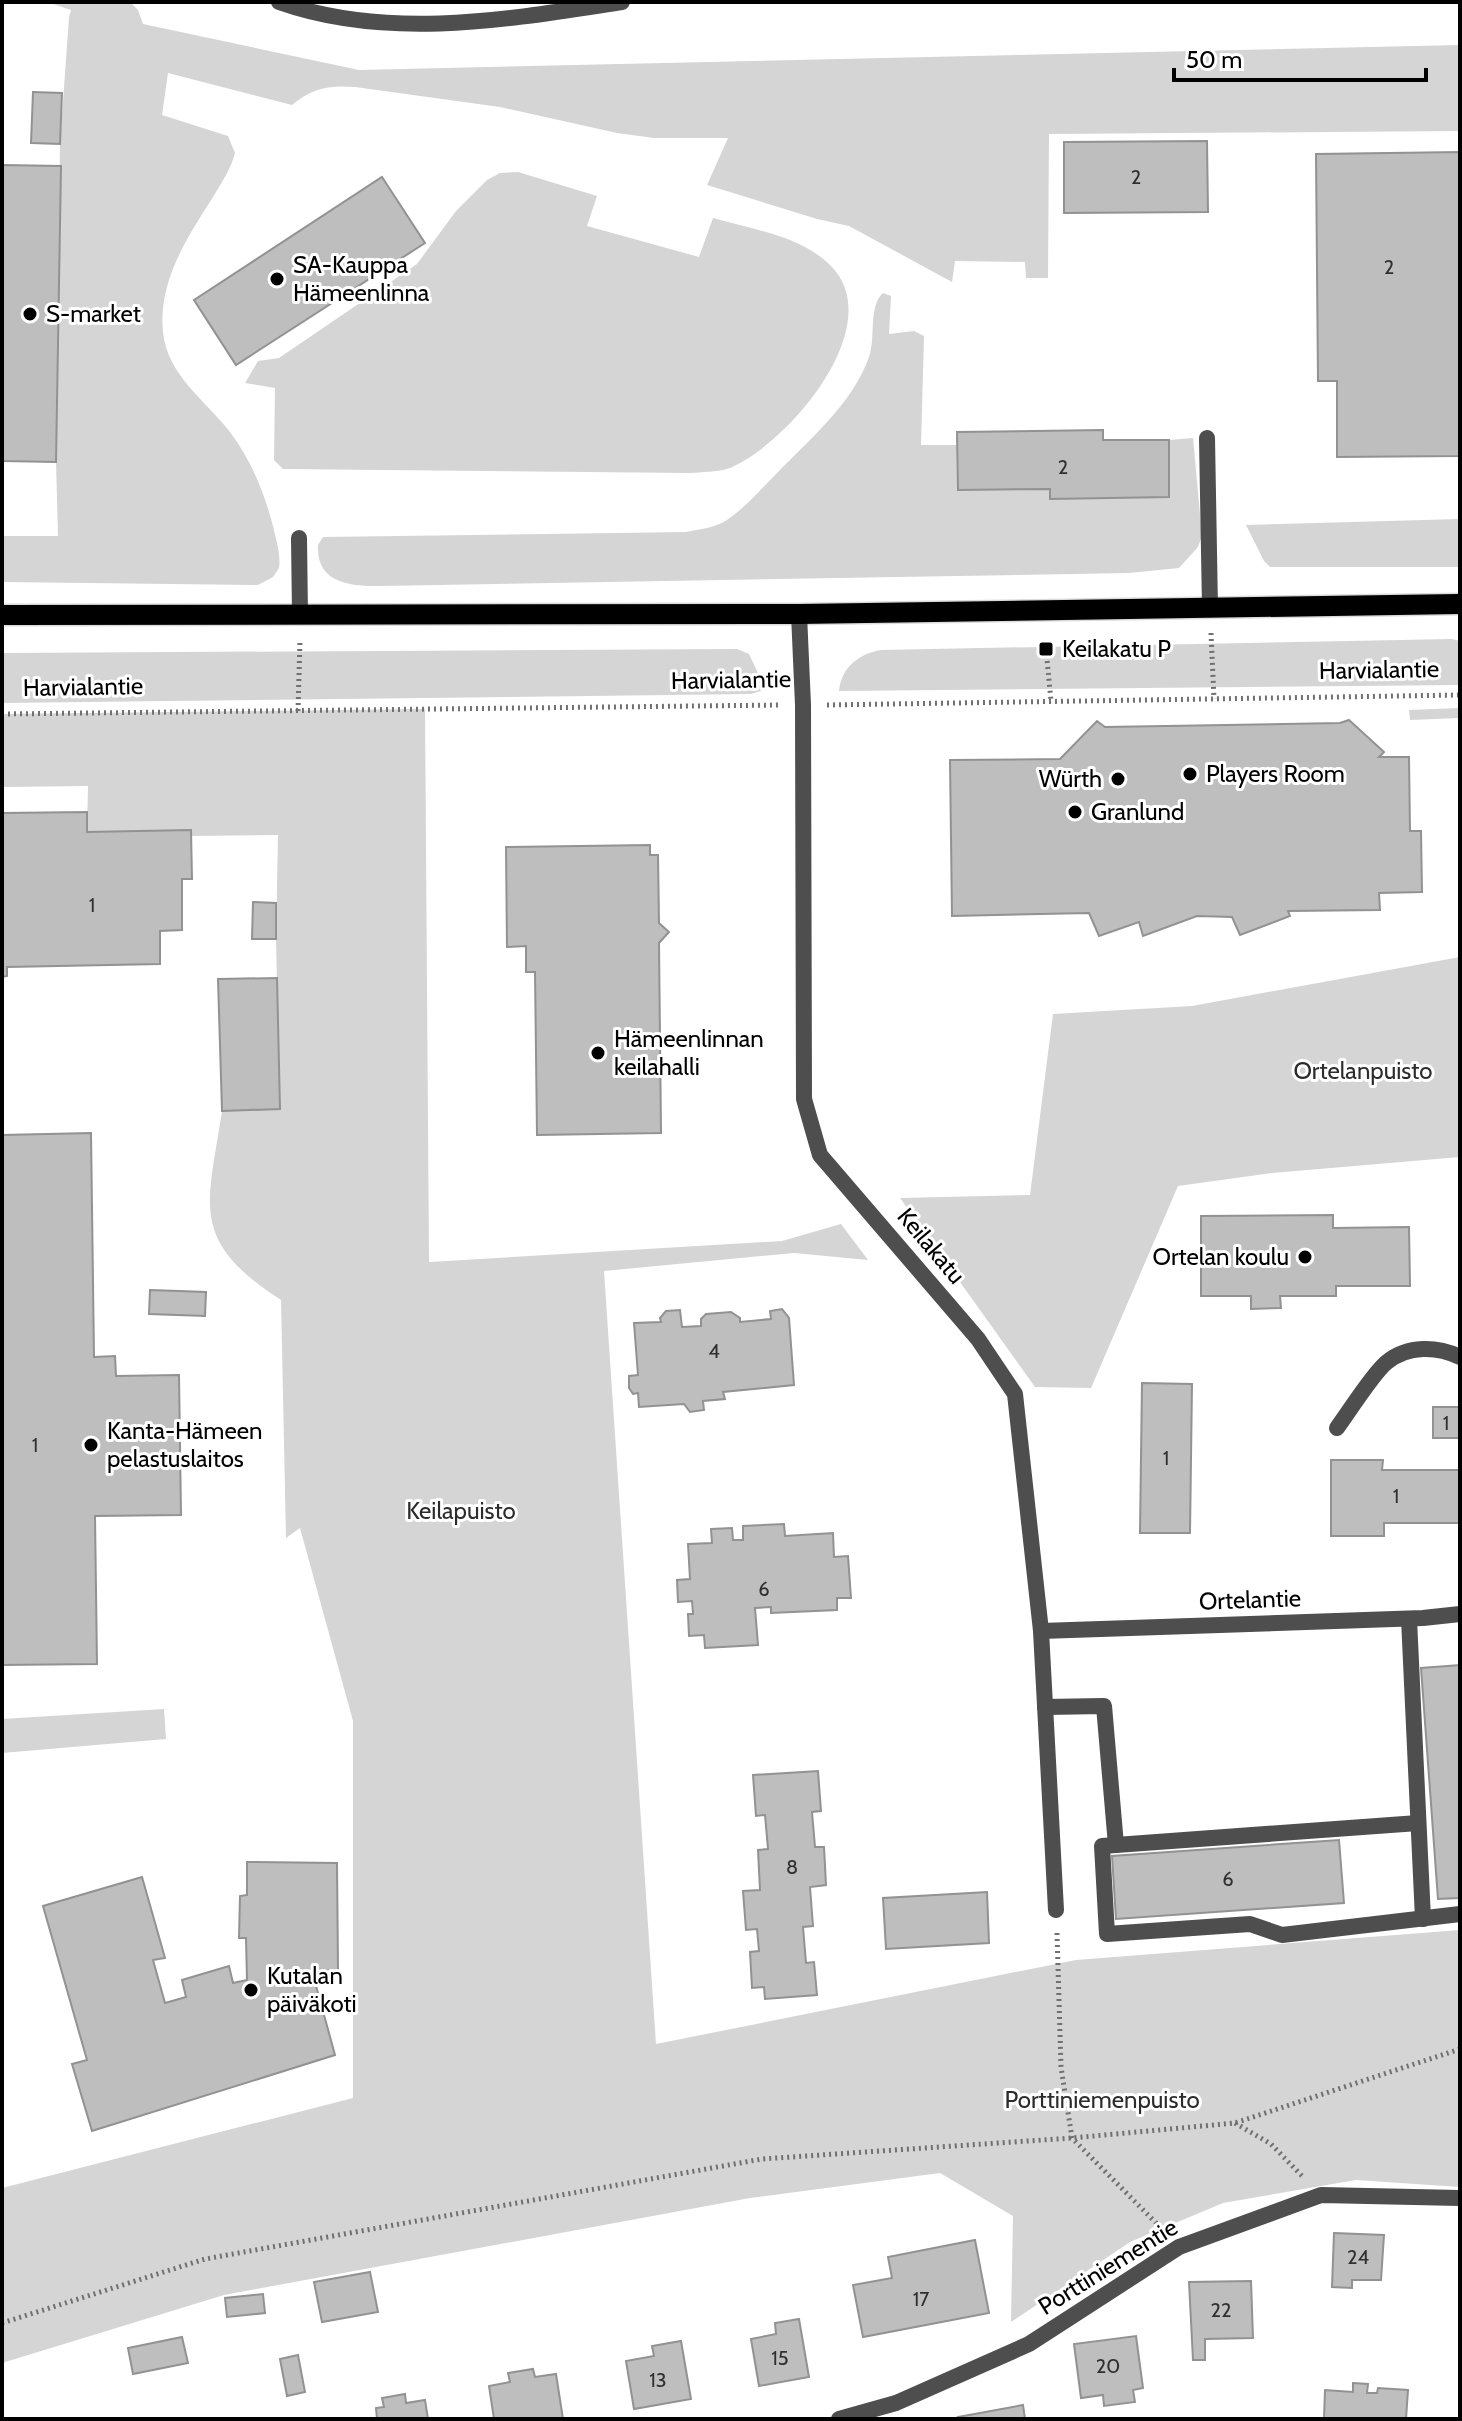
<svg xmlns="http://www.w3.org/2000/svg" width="1462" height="2421" font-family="Cabin,sans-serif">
  <rect width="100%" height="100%" fill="#fff"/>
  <g fill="#d5d5d5">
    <path d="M47,2H130L138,10L143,24L359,70L1460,45V131L1049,134L1048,278H1026L1025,262L955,261L952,282L849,226L817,219L707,185L728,138H654L617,133L500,107L355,87C329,85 312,88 292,105L168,73L162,115L228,136L235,153C231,169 221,183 213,197C187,238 158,281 163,332C167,375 206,401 230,432C251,460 264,492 273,526C276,540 281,554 279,568L273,577L258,585L2,582V536H58L56,462L60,144L69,17L71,10Z"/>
    <path d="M518,172L597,196L587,226L699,257L713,218C751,229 802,236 831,266C890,326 786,447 727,469C716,472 702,472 690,473L283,469L274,460L275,388L245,383L258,361L279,358L417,264L456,211L487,180L500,173Z"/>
    <path d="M883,293L891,296L889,334L914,331L924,336L921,445H957L958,490L1050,489L1051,499L1169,497V440L1193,438L1202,536L1198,547L1179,568L1129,573L379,586C350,586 316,583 318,545L323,537L686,532C700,529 715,528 727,520C746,507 761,489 777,473C810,439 853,403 869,357C876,339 868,306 883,293Z"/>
    <path d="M1460,519V567H1270L1264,561L1246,525Z"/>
    <path d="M1452,639L1460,641V685L839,691C841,668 858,654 881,650Z"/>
    <path d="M737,649L749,654L764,686L761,691L751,694L2,703V653Z"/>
    <path d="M1460,708V718L1410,720L1409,710Z"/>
    <path d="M425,709L429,1262L782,1241L841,1224L868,1260L794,1253L604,1271L656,2044L1076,1960L1460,1930V2187L1356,2180L1223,2203L1130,2242L1011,2322L1013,2216L940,2173L750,2198L224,2295L2,2363V2188L353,2098V1721L300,1528L286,1538L281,1300C188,1240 208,1205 222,1111L280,1108L276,939L278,835L191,836L190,830L87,832L88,786L2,787V714Z"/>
    <path d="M1460,957V1157L1272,1173L1178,1186L1091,1388L1035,1387L900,1198L1030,1195L1053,1014L1192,1006Z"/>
    <path d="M164,1709L166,1739L2,1753V1719Z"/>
  </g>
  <g fill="#bebebe" stroke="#929292" stroke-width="2">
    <path d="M33,92L62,93L60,144L31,143Z"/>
    <path d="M1207,141L1208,212L1064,213V142Z"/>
    <path d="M1460,152V456L1337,457V381H1318L1316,154Z"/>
    <path d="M2,165L61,166L56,462L2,461Z"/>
    <path d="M382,177L425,243L236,365L194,300Z"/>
    <path d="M1103,430V440H1169V497L1050,499V489L958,490L957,432Z"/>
    <path d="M1349,720L1384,752L1379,757H1409L1410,831H1421L1422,892L1379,893L1380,910L1288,911L1290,916L1240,935L1232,917L1197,916L1143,936L1139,922L1099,936L1089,913L952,916L950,760L1060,759L1097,721L1105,727L1340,723Z"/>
    <path d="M87,812V832L191,830L192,879H182V930L160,931V964L7,967V976L2,977V813Z"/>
    <path d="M650,845V855H658L659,923L669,932L659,943L661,1133L537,1135L535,972H526V946L507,947L506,847Z"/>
    <path d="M253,902L276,903V939H252Z"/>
    <path d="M277,978L280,1109L222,1111L218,979Z"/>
    <path d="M91,1133L94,1357L115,1356L116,1376L179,1375L181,1515L95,1516L97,1664L2,1665V1135Z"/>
    <path d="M1333,1215V1228L1409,1227L1410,1286H1336V1296H1280L1281,1308L1251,1309V1296H1201V1216Z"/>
    <path d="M150,1290L206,1292L205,1316L149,1314Z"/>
    <path d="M782,1309L789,1318L794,1385L723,1392L725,1399L703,1401L704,1410L690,1412L684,1404L639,1407L638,1393L633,1394L629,1388V1376L638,1375L634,1323L661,1322L660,1318L666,1311L680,1310L682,1327L701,1326V1319L706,1314L731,1312L740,1318V1322L771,1319L770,1311Z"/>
    <path d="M1142,1383L1192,1384L1190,1533H1140Z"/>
    <rect x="1433" y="1407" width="27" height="31"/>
    <path d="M1331,1460H1383L1382,1470H1460V1523H1384V1536H1331Z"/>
    <path d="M784,1524L785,1536L833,1533L834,1557L848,1556L851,1598H837V1610L771,1613V1607L755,1608L758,1645L705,1648L704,1635L689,1636L688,1614H693L692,1601L678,1602L677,1580L690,1579L688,1544L712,1543L711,1529L732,1528L733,1540H743V1526Z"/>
    <path d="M1460,1665V1898L1438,1899L1421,1668Z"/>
    <path d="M818,1771L821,1811L812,1812L815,1847H824L826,1885L810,1887L813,1926L803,1927L806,1963L814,1962L817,1995L765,1999L764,1987L752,1988L750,1952L759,1951L757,1929L746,1930L743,1891L760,1890L758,1850L768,1849L765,1815L756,1816L753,1775Z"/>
    <path d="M1339,1840L1344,1903L1116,1919L1112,1856Z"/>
    <path d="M247,1862L337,1863L338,1970L312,1971L335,2055L92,2131L72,2064L87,2060L43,1906L142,1877L165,1958L153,1960L165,2003L186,1997L182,1980L229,1966L233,1983L247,1980L246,1938H239L240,1896L247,1895Z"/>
    <path d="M987,1892L989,1943L886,1949L883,1898Z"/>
    <path d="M1334,2233L1384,2235L1381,2280H1352V2288L1332,2287Z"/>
    <path d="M975,2240L989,2313L863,2337L853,2285L892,2278L888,2257Z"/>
    <path d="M370,2272L378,2312L322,2322L314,2282Z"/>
    <path d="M1251,2281L1253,2338L1205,2339V2360H1193L1189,2282Z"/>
    <path d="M263,2294L265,2313L227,2317L225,2298Z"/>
    <path d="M799,2319L809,2377L759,2386L751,2339L776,2334L775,2323Z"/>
    <path d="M1136,2336L1143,2388L1133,2390L1135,2402L1104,2406L1103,2395L1081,2398L1074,2344Z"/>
    <path d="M182,2337L188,2363L133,2374L128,2348Z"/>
    <path d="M681,2341L691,2399L634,2409L626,2361L654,2356L652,2346Z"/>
    <path d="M298,2355L305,2392L287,2396L280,2359Z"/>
    <path d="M533,2369L535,2377L556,2374L563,2419H494L489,2386L510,2382L508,2373Z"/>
    <path d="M1353,2383L1368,2384L1367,2393H1377L1378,2388L1408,2390L1406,2419H1324L1325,2390L1353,2392Z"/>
    <path d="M405,2394L406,2403L425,2400L428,2419H377L376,2408L384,2407L382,2398Z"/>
    <path d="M1023,2405L1025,2419H959L958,2417Z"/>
  </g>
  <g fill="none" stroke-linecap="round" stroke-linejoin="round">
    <defs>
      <path id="primary" d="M2,615L799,614L1460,604"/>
    </defs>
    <use href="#primary" stroke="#dbdbdb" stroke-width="23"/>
    <g stroke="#707070" stroke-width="5" stroke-dasharray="2 4" stroke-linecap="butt">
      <path d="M1211,633L1214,699"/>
      <path d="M1046,649L1051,701"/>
      <path d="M827,705L1460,695"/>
      <path d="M298,711L300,640"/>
      <path d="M2,714L781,705"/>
      <path d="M1057,1933L1061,2067L1072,2138L1162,2229"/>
      <path d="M1235,2123L1271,2144L1303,2177"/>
      <path d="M2,2323L205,2259L762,2159L1072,2138L1235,2123L1460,2049"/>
    </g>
    <g stroke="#4e4e4e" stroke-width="16">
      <path d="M279,2C389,41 510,19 622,2"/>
      <path d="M1207,438L1210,608"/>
      <path d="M299,538L300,615"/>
      <path d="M1337,1428C1349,1412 1373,1373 1387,1362C1408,1345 1437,1346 1460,1357"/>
      <path d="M1409,1619L1423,1919"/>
      <path d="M1045,1707L1104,1706L1116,1845L1418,1823"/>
      <path d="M1116,1845L1102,1846L1107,1934L1250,1924L1282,1935L1460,1914"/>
    </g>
    <g stroke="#4e4e4e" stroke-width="16">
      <path d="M799,614L803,705L804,1099L820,1155L978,1339L1015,1394L1041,1631L1056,1910"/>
      <path d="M1041,1631L1423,1618L1460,1614"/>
      <path d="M839,2419L896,2403L1029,2344L1179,2247L1321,2195L1460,2198"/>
    </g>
    <use href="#primary" stroke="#000" stroke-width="20"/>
  </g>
  <g fill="#000" stroke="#fff" stroke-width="3">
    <circle cx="277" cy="279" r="8"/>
    <circle cx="30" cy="314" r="8"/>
    <rect x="1038" y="641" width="16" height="16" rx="4"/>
    <circle cx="1190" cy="774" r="8"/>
    <circle cx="1118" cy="779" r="8"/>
    <circle cx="1075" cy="812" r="8"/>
    <circle cx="598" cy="1053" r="8"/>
    <circle cx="1305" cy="1257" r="8"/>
    <circle cx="91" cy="1445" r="8"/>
    <circle cx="251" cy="1990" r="8"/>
  </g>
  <g text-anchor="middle" stroke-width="6" stroke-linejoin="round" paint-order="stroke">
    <g font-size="20" fill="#303030">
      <text x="1136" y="184">2</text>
      <text x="1389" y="274">2</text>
      <text x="1063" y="474">2</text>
      <text x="92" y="912">1</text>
      <text x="714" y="1358">4</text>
      <text x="1446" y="1430">1</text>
      <text x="35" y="1452">1</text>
      <text x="1166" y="1465">1</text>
      <text x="1396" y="1503">1</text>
      <text x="764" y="1596">6</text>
      <text x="792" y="1874">8</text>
      <text x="1228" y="1886">6</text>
      <text x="1358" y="2264">24</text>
      <text x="921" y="2306">17</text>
      <text x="1221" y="2317">22</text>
      <text x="780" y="2365">15</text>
      <text x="1108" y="2373">20</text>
      <text x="658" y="2387">13</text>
    </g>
    <g font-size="24" fill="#000" stroke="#fff" text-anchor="start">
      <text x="293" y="273">SA-Kauppa<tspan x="293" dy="28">Hämeenlinna</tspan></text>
      <text x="46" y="322">S-market</text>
      <text x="1062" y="657">Keilakatu P</text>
      <text x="1206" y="782">Players Room</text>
      <text x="1102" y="787" text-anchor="end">Würth</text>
      <text x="1091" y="820">Granlund</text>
      <text x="614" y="1047">Hämeenlinnan<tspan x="614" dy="28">keilahalli</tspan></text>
      <text x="1289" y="1265" text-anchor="end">Ortelan koulu</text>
      <text x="107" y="1439">Kanta-Hämeen<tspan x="107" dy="28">pelastuslaitos</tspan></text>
      <text x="267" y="1984">Kutalan<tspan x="267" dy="28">päiväkoti</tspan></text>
    </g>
    <g font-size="24" fill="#000" stroke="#fff">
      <text transform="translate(1379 670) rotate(-1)" y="8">Harvialantie</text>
      <text transform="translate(731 680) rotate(-1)" y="8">Harvialantie</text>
      <text transform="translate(83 687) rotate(-1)" y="8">Harvialantie</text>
      <text transform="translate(931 1246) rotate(50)" y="8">Keilakatu</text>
      <text transform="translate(1250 1600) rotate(-2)" y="8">Ortelantie</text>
      <text transform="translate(1108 2267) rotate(-32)" y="8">Porttiniementie</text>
    </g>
    <g font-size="24" fill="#2c2c2c" stroke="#fff">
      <text x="1363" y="1079">Ortelanpuisto</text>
      <text x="461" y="1519">Keilapuisto</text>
      <text x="1102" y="2108">Porttiniemenpuisto</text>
    </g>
  </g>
  <rect width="1462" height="2421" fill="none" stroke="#000000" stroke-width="8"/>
  <path d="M1174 68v12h252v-12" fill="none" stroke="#000000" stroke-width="4"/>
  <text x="1186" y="68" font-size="24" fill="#000000" stroke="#ffffff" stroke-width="6" paint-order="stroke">50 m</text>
</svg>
